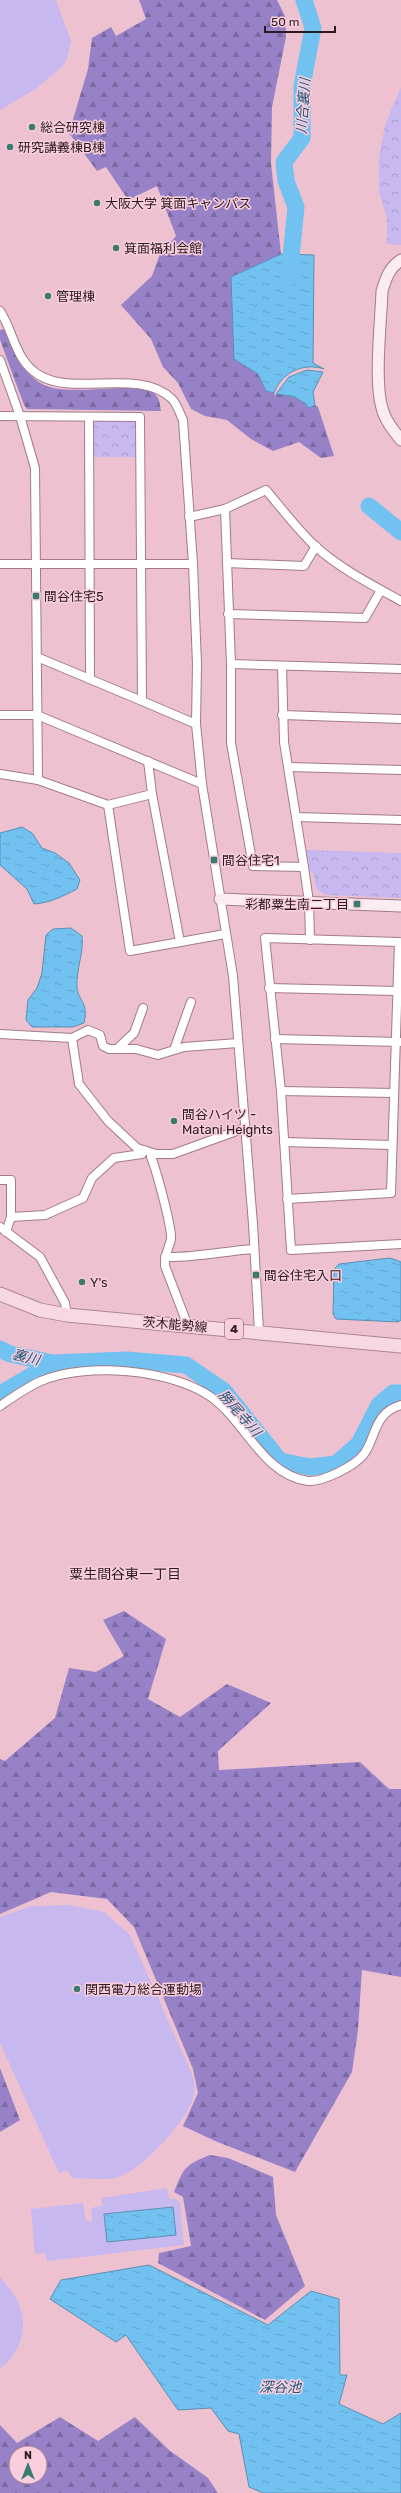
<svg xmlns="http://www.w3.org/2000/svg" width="401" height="2493" font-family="Rubik,'Noto Sans JP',sans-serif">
  <defs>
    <pattern id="forest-firs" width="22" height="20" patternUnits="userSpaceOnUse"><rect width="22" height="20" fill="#9782c8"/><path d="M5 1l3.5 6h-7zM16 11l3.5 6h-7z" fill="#7b6aa2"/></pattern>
    <pattern id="park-crowns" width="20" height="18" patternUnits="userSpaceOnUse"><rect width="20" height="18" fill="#c7b8ef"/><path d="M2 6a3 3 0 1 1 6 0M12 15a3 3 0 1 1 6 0" fill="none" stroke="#ab9ecd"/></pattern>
    <pattern id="water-ripples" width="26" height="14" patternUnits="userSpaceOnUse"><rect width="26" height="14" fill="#71c1f1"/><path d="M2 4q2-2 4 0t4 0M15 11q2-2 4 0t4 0" fill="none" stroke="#62a5ce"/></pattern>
  </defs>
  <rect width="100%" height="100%" fill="#edc1d0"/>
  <g fill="url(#forest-firs)" fill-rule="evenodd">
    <path d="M139,0H277L285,16L286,37L272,107L271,163L281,254L231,277L258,374L266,391L274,393L275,396L276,394C290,396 299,396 309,408L315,405L318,407L334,456L321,458L299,442L273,451L251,439L227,420L205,416L191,409L178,383L163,367L151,339L121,305L152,276L160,254L176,236L157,186L128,200L106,167L97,171L69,133L88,69L92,38L111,27L116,36L146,19Z"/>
    <path d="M4,329C13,350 22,374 44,385C70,398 140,379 155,394C160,399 160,405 161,411L27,409L24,405L0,340V330Z"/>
    <path d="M124,1611L166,1639L148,1699L180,1717L227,1684L271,1703L218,1751L219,1770L360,1762L389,1789H401V1977L362,1970L358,2030L352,2072L295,2172L215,2141L183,2126L198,2093L193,2069L134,1927L107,1899L51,1892L0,1914V1759L5,1761L55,1718L69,1668L96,1672L124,1656L103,1620Z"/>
    <path d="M0,2068L20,2120L0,2132Z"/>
    <path d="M210,2155L228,2158L273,2177L276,2215L305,2286L265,2320L158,2263L159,2253L191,2246L183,2197L174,2192C184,2167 185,2165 210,2155Z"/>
    <path d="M60,2417L98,2441L135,2417L169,2450L208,2478L218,2493H0V2425L17,2443ZM16,2453H40V2477H16Z"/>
  </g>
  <g fill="url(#park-crowns)">
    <path d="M401,87V245L387,244V219L379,191V158L385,125Z"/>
    <rect x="89" y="417" width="51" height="40"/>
    <path d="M307,850L401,853V898L325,895L316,888L313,873L310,872Z"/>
  </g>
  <g fill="#c7b8ef">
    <path d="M0,0H56L71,41L67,59L62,67L37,88L0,110Z"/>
    <path d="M69,1905L104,1912L130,1935L192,2074C194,2083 196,2089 193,2098C186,2122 142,2170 118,2177C105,2181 86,2178 72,2178L67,2170L59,2173L0,2043V1917L31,1906Z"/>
    <path d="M167,2188L169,2198L175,2199L180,2203L184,2245L47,2261L45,2253L35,2254L31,2209L83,2203L86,2221H92L91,2208L102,2206L101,2198Z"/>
    <path d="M0,2277C6,2285 14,2294 18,2302C29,2326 21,2354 0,2368Z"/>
  </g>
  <g fill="url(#water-ripples)" stroke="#5c8fb2">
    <path d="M281,254L314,255L313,363L324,369C303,362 281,373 274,393L266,391L258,374L234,359L231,277Z"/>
    <path d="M307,370L323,372L313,392L315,405L309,408C299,396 290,396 276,394L289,377Z"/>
    <path d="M22,827L32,833L42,848L55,853L69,863L80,880L77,889C63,896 50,903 34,904L27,889L0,865V833Z"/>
    <path d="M71,928L82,936C84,953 76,969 77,987C78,1001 89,1002 84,1023L73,1027H32L26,1020L28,1000L37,988L42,973L46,935L53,929Z"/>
    <path d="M390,1258L401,1262V1320L398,1322L336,1319L333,1314L334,1269L339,1264Z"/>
    <path d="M173,2207L176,2235L107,2242L104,2214Z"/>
    <path d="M149,2265L268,2325L311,2291L339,2299L340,2375H347L339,2404L383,2424L401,2413V2493H263L249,2487L239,2434L228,2431L211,2408L178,2410L126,2335L116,2342L50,2299L61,2280Z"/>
  </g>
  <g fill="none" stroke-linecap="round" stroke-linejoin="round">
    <g stroke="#71c1f1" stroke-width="17">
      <path d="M289,277L296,207L286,181L284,162L302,138V86L313,28L304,0"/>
      <path d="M369,506L401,532"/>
      <path d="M0,1349L10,1354L53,1363"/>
      <path d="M0,1394L53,1363L127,1360L186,1365L224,1391L280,1461L310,1467L336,1464L359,1444L379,1405L393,1393H401"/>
    </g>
    <defs>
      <g id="street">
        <path d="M0,311C14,332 15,361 39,375C74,397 139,367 172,399C177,404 180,414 183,420L193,564L197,664L196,724L202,784L233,976L253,1224L259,1331"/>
        <path d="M0,360L20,416L35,468L38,780L108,805L130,951L225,934"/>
        <path d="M0,416L140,417L142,701L196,724"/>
        <path d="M89,417L90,679"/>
        <path d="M225,509L231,664V743L253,866L304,867L284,742L282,666"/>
        <path d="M189,517L225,509L266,490C282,509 297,529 315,546C339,568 372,585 401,601"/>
        <path d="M227,563L304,566L316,546"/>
        <path d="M0,564H193"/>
        <path d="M228,614L365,618L381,590"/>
        <path d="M37,657L142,701"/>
        <path d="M231,664L401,669"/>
        <path d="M0,715H37L202,784"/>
        <path d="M282,715L401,719"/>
        <path d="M288,767L401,770"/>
        <path d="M0,774L38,780"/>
        <path d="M152,794L180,942"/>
        <path d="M108,805L152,794L148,761"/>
        <path d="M296,817L401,820"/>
        <path d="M304,867L309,902L310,940"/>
        <path d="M269,988L397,991"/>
        <path d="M0,1034L72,1038L88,1030L100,1035L103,1046L109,1049H136L158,1055L184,1047L238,1043"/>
        <path d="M72,1038L79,1084L108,1121L137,1148L156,1154H173L245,1128"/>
        <path d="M275,1039L400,1042"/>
        <path d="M118,1048L134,1033L143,1008"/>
        <path d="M174,1050L191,1002"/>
        <path d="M281,1091L394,1093"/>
        <path d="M284,1142L392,1145"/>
        <path d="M151,1153V1157C156,1169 172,1227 171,1239C169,1248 164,1256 165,1266L188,1326"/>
        <path d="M0,1180H11V1217L6,1232"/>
        <path d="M287,1199L391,1193L399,942L265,938L281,1091L291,1250L401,1244"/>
        <path d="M11,1217L45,1215L83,1198L92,1178L114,1158L142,1154L143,1150"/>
        <path d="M0,1227L40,1257L65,1303L67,1315"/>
        <path d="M165,1257C195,1258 224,1251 254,1249"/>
        <path d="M0,1406C13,1397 27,1387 41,1381C86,1362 171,1369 211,1397C245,1421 263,1475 308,1481C323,1482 355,1466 364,1454C376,1438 374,1412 401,1405"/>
      </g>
      <g id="secondary">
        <path d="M401,260C389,268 386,278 382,291C381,321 374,382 382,408C385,420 393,430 401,440"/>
        <path d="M220,899L401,906"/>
      </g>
      <path id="primary" d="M0,1294L40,1310L67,1315L401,1346"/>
    </defs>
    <use href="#street" stroke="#a37b89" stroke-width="10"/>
    <use href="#secondary" stroke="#a37b89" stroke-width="13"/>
    <use href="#primary" stroke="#ad8693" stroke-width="15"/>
    <use href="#street" stroke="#fff" stroke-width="8"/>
    <use href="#secondary" stroke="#fbecf1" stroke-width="11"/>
    <use href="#primary" stroke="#f8d9e3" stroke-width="13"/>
  </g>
  <g fill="#397c6d" stroke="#facedd" stroke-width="1.5">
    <circle cx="32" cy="127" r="4"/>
    <circle cx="10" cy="147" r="4"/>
    <circle cx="97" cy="203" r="4"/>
    <circle cx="116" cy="248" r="4"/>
    <circle cx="48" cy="296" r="4"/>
    <rect x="32" y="592" width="8" height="8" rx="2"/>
    <rect x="210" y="856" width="8" height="8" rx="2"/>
    <rect x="353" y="900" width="8" height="8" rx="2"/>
    <circle cx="174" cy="1121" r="4"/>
    <rect x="252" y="1271" width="8" height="8" rx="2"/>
    <circle cx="82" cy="1282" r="4"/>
    <circle cx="77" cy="1989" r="4"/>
  </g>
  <g text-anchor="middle" stroke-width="3" stroke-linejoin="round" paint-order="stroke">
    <rect fill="#facedd" stroke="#685159" stroke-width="1" x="225" y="1319" width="18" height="20" rx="3"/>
    <g font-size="12" font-weight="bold" fill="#2a1b20">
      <text x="234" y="1333">4</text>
    </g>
    <g font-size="13" fill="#2a1b20" stroke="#facedd" text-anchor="start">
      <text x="40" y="132">総合研究棟</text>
      <text x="18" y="152">研究講義棟B棟</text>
      <text x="105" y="208">大阪大学 箕面キャンパス</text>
      <text x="124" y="253">箕面福利会館</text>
      <text x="56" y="301">管理棟</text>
      <text x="44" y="601">間谷住宅5</text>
      <text x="222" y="865">間谷住宅1</text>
      <text x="349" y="909" text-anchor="end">彩都粟生南二丁目</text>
      <text x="182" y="1119">間谷ハイツ -<tspan x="182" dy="15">Matani Heights</tspan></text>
      <text x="264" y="1280">間谷住宅入口</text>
      <text x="90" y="1287">Y's</text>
      <text x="85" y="1994">関西電力総合運動場</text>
    </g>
    <g font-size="13" fill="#2a1b20" stroke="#facedd">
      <text transform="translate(175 1324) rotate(5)" y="5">茨木能勢線</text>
    </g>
    <g font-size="14" font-style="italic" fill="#205b7c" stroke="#facedd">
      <text transform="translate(303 106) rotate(-86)" y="5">川合裏川</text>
      <text transform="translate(26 1357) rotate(14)" y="5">裏川</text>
      <text transform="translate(240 1413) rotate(49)" y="5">勝尾寺川</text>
      <text x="280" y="2392">深谷池</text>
    </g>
    <g font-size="14" fill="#2a1b20" stroke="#facedd">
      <text x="125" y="1579">粟生間谷東一丁目</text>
    </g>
  </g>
  <g transform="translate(28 2465)"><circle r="19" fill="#facedd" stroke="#a78691"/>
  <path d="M0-3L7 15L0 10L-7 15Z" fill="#397c6d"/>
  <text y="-6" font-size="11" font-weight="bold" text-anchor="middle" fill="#2a1b20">N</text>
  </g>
  <path d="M265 26v6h70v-6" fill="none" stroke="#2a1b20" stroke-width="2"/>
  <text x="271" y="26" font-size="12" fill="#2a1b20" stroke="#facedd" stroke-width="3" paint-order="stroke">50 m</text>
</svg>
